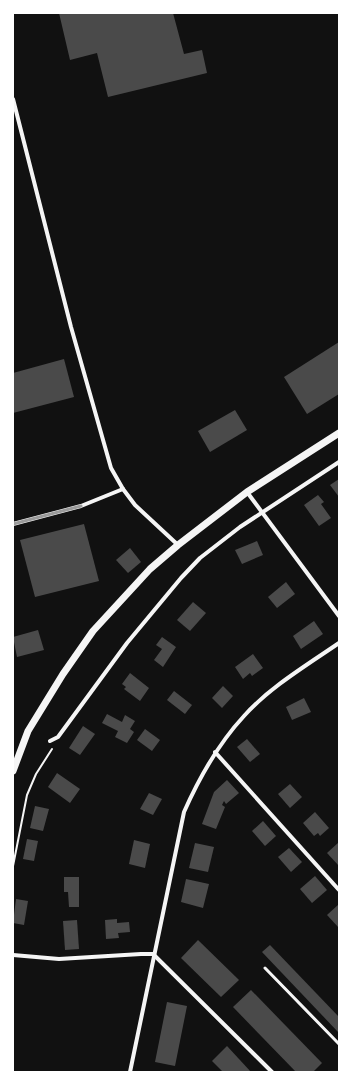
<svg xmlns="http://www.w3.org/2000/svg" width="352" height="1085" font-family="'Zilla Slab',serif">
  <rect width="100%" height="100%" fill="#111"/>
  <g fill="#4a4a4a">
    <path d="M59,13H173L184,54L202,50L207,73L108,97L97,53L70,60Z"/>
    <path d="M339,342V394L307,414L284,377Z"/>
    <path d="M64,359L74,397L13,413V373Z"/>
    <path d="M235,410L247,430L210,452L198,431Z"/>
    <path d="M339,479V497L330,485Z"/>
    <path d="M318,495L324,502L321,504L331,518L319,526L304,505Z"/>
    <path d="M84,524L99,581L35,597L20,540Z"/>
    <path d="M257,541L263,555L242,564L235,550Z"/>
    <path d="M130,548L141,562L128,573L116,560Z"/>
    <path d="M286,582L295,594L277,608L268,597Z"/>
    <path d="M193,602L206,613L190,631L177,620Z"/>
    <path d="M314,621L323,634L301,649L293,636Z"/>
    <path d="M38,630L44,650L17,657L13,637Z"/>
    <path d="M162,637L176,647L163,667L154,660L162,649L156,645Z"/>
    <path d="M253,654L263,668L252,676L250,673L243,679L235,667Z"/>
    <path d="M130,673L149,688L140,701L124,689L126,687L122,684Z"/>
    <path d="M223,686L233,696L222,708L212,698Z"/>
    <path d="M174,691L192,705L185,714L167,700Z"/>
    <path d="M304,698L311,712L292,720L286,707Z"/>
    <path d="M107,714L122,722L125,715L135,721L130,729L134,732L127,743L115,737L118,731L102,723Z"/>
    <path d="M83,726L95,734L80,755L69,748Z"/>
    <path d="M145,729L160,740L152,751L137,740Z"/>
    <path d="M247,739L260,754L250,762L237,747Z"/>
    <path d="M57,773L80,789L70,803L48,787Z"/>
    <path d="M227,780L239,793L226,804L224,801L222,805L225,807L216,829L202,824L214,792Z"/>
    <path d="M290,784L302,797L290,808L278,794Z"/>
    <path d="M149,793L162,799L153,815L140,809Z"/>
    <path d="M35,806L49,809L43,831L30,828Z"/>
    <path d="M315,812L329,828L320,836L318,833L314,836L303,823Z"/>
    <path d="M263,821L276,836L265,846L252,831Z"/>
    <path d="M27,839L38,841L34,861L23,859Z"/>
    <path d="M134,840L150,844L145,868L129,864Z"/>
    <path d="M339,842V866L327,853Z"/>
    <path d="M195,843L214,847L208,872L189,868Z"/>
    <path d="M289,848L302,862L291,872L278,857Z"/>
    <path d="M315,876L327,890L312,903L300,889Z"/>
    <path d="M64,877H79V907H69L68,892H64Z"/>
    <path d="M186,879L209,884L203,908L181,902Z"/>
    <path d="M16,899L28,901L24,925L13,923Z"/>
    <path d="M339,904V928L327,915Z"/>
    <path d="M117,919V923L129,922L130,932L118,933L119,938L106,939L105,920Z"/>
    <path d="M77,920L79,949L65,950L63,921Z"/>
    <path d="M198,940L239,980L221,997L181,958Z"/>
    <path d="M270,945L339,1017V1033L262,952Z"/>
    <path d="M251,990L322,1063L313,1072H296L233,1007Z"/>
    <path d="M167,1002L187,1006L175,1066L155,1062Z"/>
    <path d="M227,1046L251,1072H223L212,1061Z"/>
  </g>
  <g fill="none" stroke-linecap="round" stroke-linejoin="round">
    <path stroke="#f5f5f5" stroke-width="2" d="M13,866L27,795L36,774L52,749"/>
    <path stroke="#f5f5f5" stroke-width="3" d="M265,968L339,1044"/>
    <g stroke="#f5f5f5" stroke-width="4">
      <path d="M13,99L71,327L111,468L123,489L135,505L178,545"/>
      <path d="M247,492L339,616"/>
      <path d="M13,524L81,506L123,489"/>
      <path d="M50,741L58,737L127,643L181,578L200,558L240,527L339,462"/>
      <path d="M215,752L339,890"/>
      <path d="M13,955L59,959L141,954H153L272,1072"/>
      <path d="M130,1072L184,812C200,776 218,744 244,716C270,687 307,665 339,643"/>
    </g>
    <path stroke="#f5f5f5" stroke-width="7" d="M13,771L28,731L63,674L93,631L150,569L178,545L247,492L339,433"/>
    <path stroke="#9a9a9a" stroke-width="3" d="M13,524L81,506"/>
  </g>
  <rect width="352" height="1085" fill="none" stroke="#ffffff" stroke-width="28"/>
</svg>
